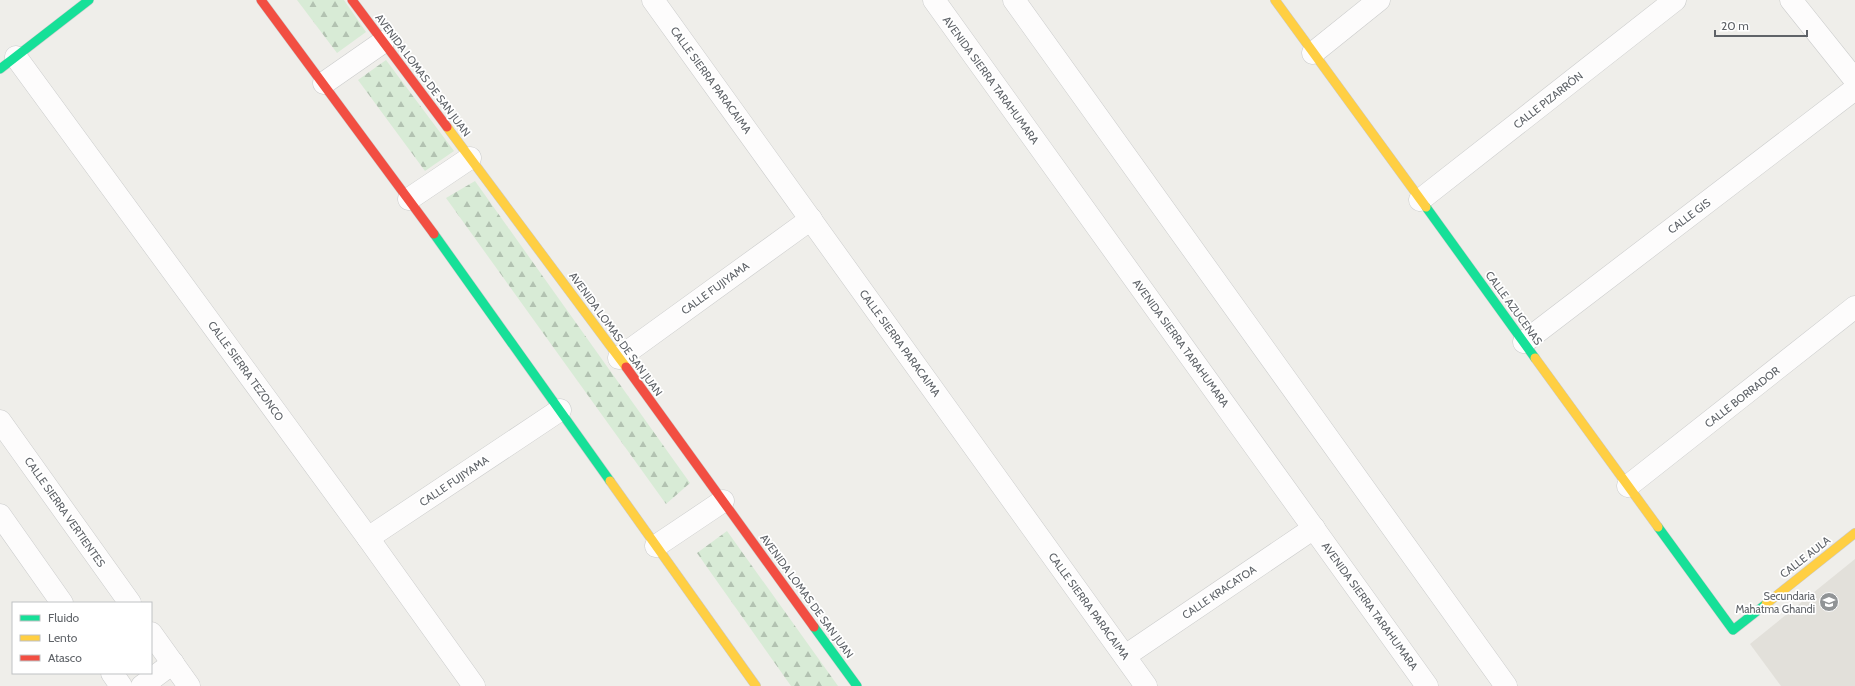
<svg xmlns="http://www.w3.org/2000/svg" width="1855" height="686" font-family="Cabin,sans-serif">
  <defs>
    <pattern id="forest-firs" width="22" height="20" patternUnits="userSpaceOnUse"><rect width="22" height="20" fill="#d8ebd6"/><path d="M5 1l3.5 6h-7zM16 11l3.5 6h-7z" fill="#b2c2b1"/></pattern>
  </defs>
  <rect width="100%" height="100%" fill="#efeeea"/>
  <path fill="#e2e0da" d="M1855,559V686H1781L1750,644Z"/>
  <g fill="url(#forest-firs)">
    <path d="M297,0H344L366,32L337,53Z"/>
    <path d="M386,60L454,151L425,171L358,80Z"/>
    <path d="M475,181L690,483L666,504L446,198Z"/>
    <path d="M727,531L838,686H791L697,553Z"/>
  </g>
  <g fill="none" stroke-linecap="round" stroke-linejoin="round">
    <defs>
      <g id="street">
        <path d="M653,0L1146,686"/>
        <path d="M934,0L1427,686"/>
        <path d="M1014,0L1506,686"/>
        <path d="M1791,0L1855,80"/>
        <path d="M1313,53L1379,0"/>
        <path d="M16,57L368,538L474,686"/>
        <path d="M324,83L383,42"/>
        <path d="M409,199L470,158"/>
        <path d="M1420,200L1675,0"/>
        <path d="M1524,342L1855,89"/>
        <path d="M619,358L811,219"/>
        <path d="M0,421L130,603"/>
        <path d="M1628,486L1855,307"/>
        <path d="M0,515L62,603"/>
        <path d="M368,538L560,410"/>
        <path d="M656,546L723,501"/>
        <path d="M151,633L189,686"/>
        <path d="M1125,656L1314,528"/>
        <path d="M112,673L121,686"/>
        <path d="M142,686L173,663"/>
      </g>
      <g id="fast">
        <path d="M0,69L89,0"/>
        <path d="M1426,207L1535,358"/>
        <path d="M434,234L610,481"/>
        <path d="M1658,527L1733,630L1766,604"/>
        <path d="M814,627L857,686"/>
      </g>
      <g id="slow">
        <path d="M1275,0L1426,207"/>
        <path d="M447,127L626,367"/>
        <path d="M1535,358L1658,527"/>
        <path d="M610,481L756,686"/>
        <path d="M1766,604L1855,533"/>
      </g>
      <g id="jam">
        <path d="M261,0L434,234"/>
        <path d="M352,0L447,127"/>
        <path d="M626,367L814,627"/>
      </g>
    </defs>
    <use href="#street" stroke="#cbcccc" stroke-width="23"/>
    <use href="#fast" stroke="#cacacb" stroke-width="10"/>
    <use href="#slow" stroke="#cacacb" stroke-width="10"/>
    <use href="#jam" stroke="#cacacb" stroke-width="10"/>
    <use href="#street" stroke="#fdfcfc" stroke-width="22"/>
    <use href="#fast" stroke="#16e098" stroke-width="9"/>
    <use href="#slow" stroke="#ffcf43" stroke-width="9"/>
    <use href="#jam" stroke="#f24e42" stroke-width="9"/>
  </g>
  <defs>
    <symbol id="school-disc" viewBox="-11 -11 22 22"><circle r="9.5" fill="#919496" stroke="#fff"/><path d="M0-5L7-2L0 1L-7-2ZM-4 1L0 2.5L4 1V4Q0 6-4 4Z" fill="#fff"/></symbol>
  </defs>
  <g fill-rule="evenodd">
    <use href="#school-disc" x="1818" y="591" width="22" height="22"/>
  </g>
  <g text-anchor="middle" stroke-width="3.5" stroke-linejoin="round" paint-order="stroke">
    <g font-size="11" fill="#5f6368" stroke="#fff">
      <text transform="translate(423 75) rotate(53)" y="4">AVENIDA LOMAS DE SAN JUAN</text>
      <text transform="translate(711 80) rotate(54)" y="4">CALLE SIERRA PARACAIMA</text>
      <text transform="translate(991 80) rotate(54)" y="4">AVENIDA SIERRA TARAHUMARA</text>
      <text transform="translate(1548 100) rotate(-38)" y="4">CALLE PIZARRÓN</text>
      <text transform="translate(1689 216) rotate(-37)" y="4">CALLE GIS</text>
      <text transform="translate(715 288) rotate(-36)" y="4">CALLE FUJIYAMA</text>
      <text transform="translate(1514 308) rotate(54)" y="4">CALLE AZUCENAS</text>
      <text transform="translate(616 334) rotate(54)" y="4">AVENIDA LOMAS DE SAN JUAN</text>
      <text transform="translate(900 343) rotate(54)" y="4">CALLE SIERRA PARACAIMA</text>
      <text transform="translate(1181 343) rotate(54)" y="4">AVENIDA SIERRA TARAHUMARA</text>
      <text transform="translate(246 371) rotate(54)" y="4">CALLE SIERRA TEZONCO</text>
      <text transform="translate(1742 397) rotate(-38)" y="4">CALLE BORRADOR</text>
      <text transform="translate(454 481) rotate(-34)" y="4">CALLE FUJIYAMA</text>
      <text transform="translate(65 512) rotate(55)" y="4">CALLE SIERRA VERTIENTES</text>
      <text transform="translate(1805 557) rotate(-38)" y="4">CALLE AULA</text>
      <text transform="translate(1219 592) rotate(-34)" y="4">CALLE KRACATOA</text>
      <text transform="translate(807 596) rotate(54)" y="4">AVENIDA LOMAS DE SAN JUAN</text>
      <text transform="translate(1089 606) rotate(54)" y="4">CALLE SIERRA PARACAIMA</text>
      <text transform="translate(1370 606) rotate(54)" y="4">AVENIDA SIERRA TARAHUMARA</text>
    </g>
    <g font-size="11" fill="#5f6368" stroke="#fff" text-anchor="end">
      <text x="1815" y="600">Secundaria<tspan x="1815" dy="13">Mahatma Ghandi</tspan></text>
    </g>
  </g>
  <rect x="12" y="602" width="140" height="72" fill="#ffffff" stroke="#bfc1c3"/>
  <rect x="20" y="615" width="20" height="6" fill="#16e098" stroke="#bfc1c3"/>
  <text x="48" y="622" font-size="12" fill="#5f6368">Fluido</text>
  <rect x="20" y="635" width="20" height="6" fill="#ffcf43" stroke="#bfc1c3"/>
  <text x="48" y="642" font-size="12" fill="#5f6368">Lento</text>
  <rect x="20" y="655" width="20" height="6" fill="#f24e42" stroke="#bfc1c3"/>
  <text x="48" y="662" font-size="12" fill="#5f6368">Atasco</text>
  <path d="M1715 30v6h92v-6" fill="none" stroke="#5f6368" stroke-width="2"/>
  <text x="1721" y="30" font-size="12" fill="#5f6368" stroke="#ffffff" stroke-width="3" paint-order="stroke">20 m</text>
</svg>
